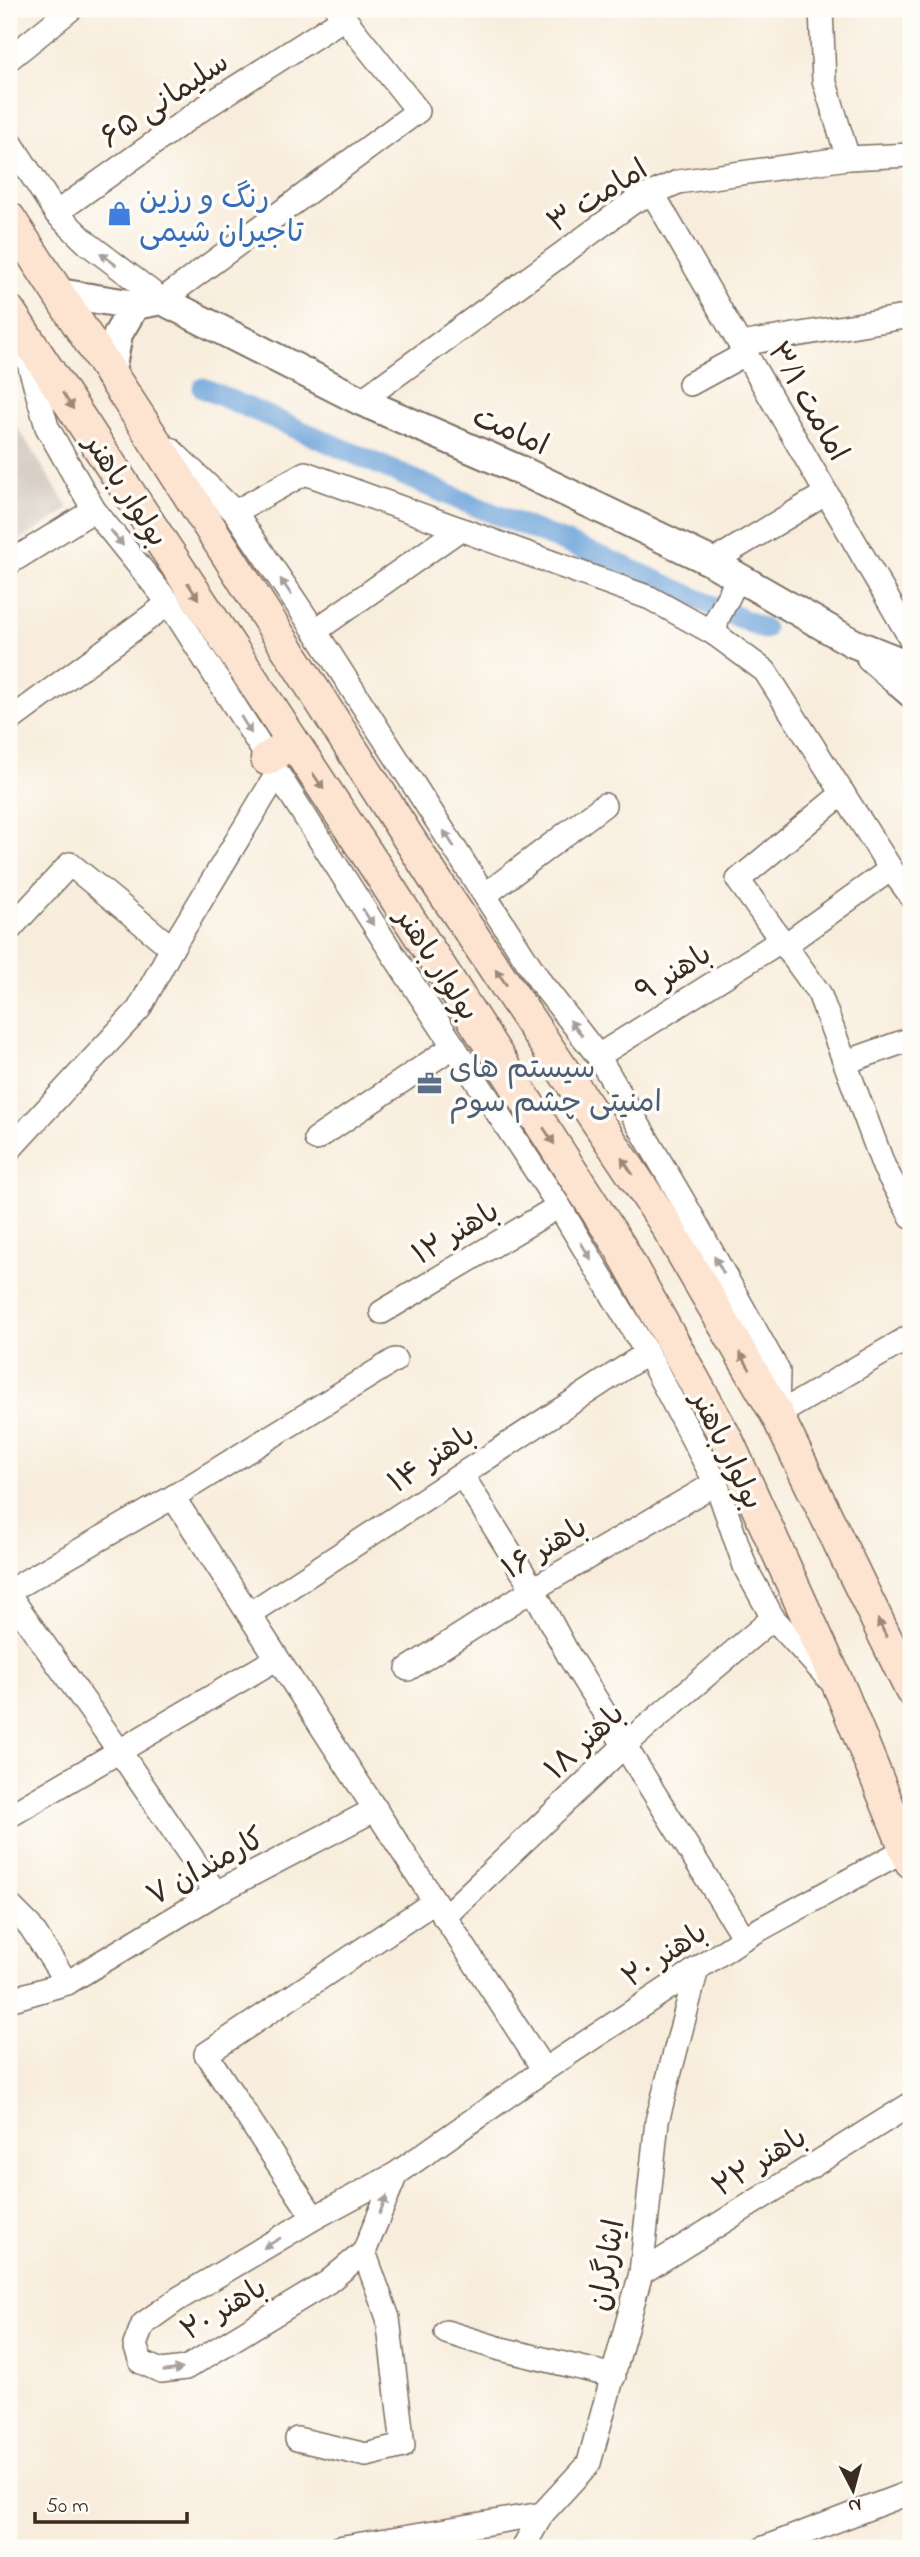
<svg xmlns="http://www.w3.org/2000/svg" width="920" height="2557" font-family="'Indie Flower','Playpen Sans Arabic',sans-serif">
  <rect width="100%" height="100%" fill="#fdfcf7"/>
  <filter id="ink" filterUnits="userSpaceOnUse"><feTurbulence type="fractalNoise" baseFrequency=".0143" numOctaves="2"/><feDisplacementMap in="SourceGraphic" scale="14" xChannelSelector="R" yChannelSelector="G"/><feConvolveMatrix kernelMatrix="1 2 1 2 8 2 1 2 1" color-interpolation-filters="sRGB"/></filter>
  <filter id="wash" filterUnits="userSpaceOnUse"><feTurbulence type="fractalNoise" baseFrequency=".00686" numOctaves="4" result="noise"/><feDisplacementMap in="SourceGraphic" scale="28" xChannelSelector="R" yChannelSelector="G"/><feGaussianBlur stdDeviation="1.57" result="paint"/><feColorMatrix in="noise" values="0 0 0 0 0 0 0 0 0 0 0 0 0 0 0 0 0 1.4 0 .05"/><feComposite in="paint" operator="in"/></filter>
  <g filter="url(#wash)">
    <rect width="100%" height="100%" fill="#f8eddc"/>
    <path fill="#cdc2b9" d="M9,414L69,509L9,548Z"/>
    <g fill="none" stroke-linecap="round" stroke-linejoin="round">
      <path stroke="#6ca3da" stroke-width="21" d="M203,388L465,502L624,566L764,629"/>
    </g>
  </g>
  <g filter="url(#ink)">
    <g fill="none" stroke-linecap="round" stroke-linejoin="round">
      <defs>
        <g id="minor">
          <path d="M821,9L824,80L848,158"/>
          <path d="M9,59L71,9"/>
          <path d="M9,140L56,213L87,243L162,300L418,111L337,9"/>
          <path d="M653,194L911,639"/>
          <path d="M56,213L199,111L344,18"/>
          <path d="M740,344L911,316"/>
          <path d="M24,346L47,427L94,510L169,603L387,945L559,1206L647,1353L716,1483L746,1569L773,1618L829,1679"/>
          <path d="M690,384L745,354"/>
          <path d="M361,401L633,202L678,182L848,158L911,155"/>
          <path d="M170,449L235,512L315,631L541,983L598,1056L685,1204L778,1371L777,1415"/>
          <path d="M235,512L305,473L650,598L715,634L765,671L891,869L911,896"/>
          <path d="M712,562L825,494"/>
          <path d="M9,563L94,510"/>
          <path d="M315,631L460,529"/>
          <path d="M715,634L717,619L739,576"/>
          <path d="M9,721L169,603"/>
          <path d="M843,793L738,880L819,993L884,1167L911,1216"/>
          <path d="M485,895L604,805"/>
          <path d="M9,930L70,864L172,948"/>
          <path d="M785,945L891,869"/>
          <path d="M598,1056L782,940"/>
          <path d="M846,1062L911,1039"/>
          <path d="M316,1139L454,1046"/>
          <path d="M9,1150L139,1009L172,948L277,774"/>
          <path d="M382,1312L559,1206"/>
          <path d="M777,1415L911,1336"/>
          <path d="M462,1475L533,1589L569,1656L744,1938"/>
          <path d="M173,1497L544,2070"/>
          <path d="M9,1591L173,1497L395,1360"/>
          <path d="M9,1595L120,1752L216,1893"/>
          <path d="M249,1614L647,1353"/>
          <path d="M408,1669L533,1589L716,1483"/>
          <path d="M9,1816L276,1659"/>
          <path d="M9,1905L30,1926L67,1983"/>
          <path d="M444,1917L625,1745L773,1618"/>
          <path d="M9,2000L67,1983L216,1893L376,1809"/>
          <path d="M396,2174L364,2252L328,2282L186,2368L161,2371L141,2362L135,2345L143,2324L178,2299L314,2218L396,2174L544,2070L744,1938L906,1849"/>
          <path d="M314,2218L206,2054L434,1902"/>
          <path d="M641,2273L911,2104"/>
          <path d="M446,2332L501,2349L614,2376"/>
          <path d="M297,2439L366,2455L403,2446L388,2318L364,2252"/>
          <path d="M338,2548L542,2514"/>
          <path d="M523,2548L542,2514L589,2463L641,2273L657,2121L697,1969"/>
          <path d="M764,2548L911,2492"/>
        </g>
        <g id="tertiary">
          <path d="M59,293L135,305L118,334L110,376"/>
          <path d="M135,305L162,300L361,401L522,471L712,562L853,643L911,666"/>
          <path d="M871,658L911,693"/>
        </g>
        <g id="secondary">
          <path d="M9,218L145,426L434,878L662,1218L777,1415L911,1690"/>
          <path d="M9,311L377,869L620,1247L727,1440L842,1693L911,1862"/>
          <path d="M267,759L292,742"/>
        </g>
      </defs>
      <use href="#minor" stroke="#7d6e60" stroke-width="26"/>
      <use href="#tertiary" stroke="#7d6e60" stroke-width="32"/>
      <use href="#secondary" stroke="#7d6e60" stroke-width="35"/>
      <use href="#minor" stroke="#fff" stroke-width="23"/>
      <use href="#tertiary" stroke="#fff" stroke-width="28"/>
      <use href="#secondary" stroke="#fde4d1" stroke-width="32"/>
    </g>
    <defs><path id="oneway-solid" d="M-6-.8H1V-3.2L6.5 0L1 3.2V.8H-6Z" transform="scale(1.75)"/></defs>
    <g fill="#a79f9a">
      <use href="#oneway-solid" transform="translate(108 259) rotate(-143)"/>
      <use href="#oneway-solid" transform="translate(117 538) rotate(51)"/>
      <use href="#oneway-solid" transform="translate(286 587) rotate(-124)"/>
      <use href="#oneway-solid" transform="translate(246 725) rotate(58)"/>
      <use href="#oneway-solid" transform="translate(449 839) rotate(-123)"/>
      <use href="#oneway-solid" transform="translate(368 917) rotate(57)"/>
      <use href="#oneway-solid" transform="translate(576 1028) rotate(-128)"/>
      <use href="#oneway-solid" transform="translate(586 1251) rotate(59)"/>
      <use href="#oneway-solid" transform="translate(719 1265) rotate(-119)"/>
      <use href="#oneway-solid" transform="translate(383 2205) rotate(-68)"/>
      <use href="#oneway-solid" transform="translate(272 2243) rotate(149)"/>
      <use href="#oneway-solid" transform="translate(173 2370) rotate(-8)"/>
    </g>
    <g fill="#9c8778">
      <use href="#oneway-solid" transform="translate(68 401) rotate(57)"/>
      <use href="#oneway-solid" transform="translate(193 591) rotate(57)"/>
      <use href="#oneway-solid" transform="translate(318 781) rotate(56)"/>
      <use href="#oneway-solid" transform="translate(501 977) rotate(-124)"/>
      <use href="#oneway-solid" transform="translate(549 1136) rotate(57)"/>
      <use href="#oneway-solid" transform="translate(627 1166) rotate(-124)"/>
      <use href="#oneway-solid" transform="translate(745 1361) rotate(-120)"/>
      <use href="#oneway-solid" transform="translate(882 1628) rotate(-116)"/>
    </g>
  </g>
  <defs>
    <symbol id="shop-bare" viewBox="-9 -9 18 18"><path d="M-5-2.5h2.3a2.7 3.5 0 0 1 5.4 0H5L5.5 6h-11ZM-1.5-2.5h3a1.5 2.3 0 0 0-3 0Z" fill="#3f7fe0" stroke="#fdfcf7" stroke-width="2.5" paint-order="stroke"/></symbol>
    <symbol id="office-bare" viewBox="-9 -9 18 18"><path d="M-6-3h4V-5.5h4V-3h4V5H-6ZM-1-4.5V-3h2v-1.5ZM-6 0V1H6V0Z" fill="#5c6f8a" stroke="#fdfcf7" stroke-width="2.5" paint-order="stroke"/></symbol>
  </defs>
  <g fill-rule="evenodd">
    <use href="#shop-bare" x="102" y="196" width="35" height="35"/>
    <use href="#office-bare" x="412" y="1066" width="35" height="35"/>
  </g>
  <g text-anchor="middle" stroke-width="7" stroke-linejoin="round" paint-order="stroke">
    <g font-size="30" fill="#3b2a1e" stroke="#fdfcf7">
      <text transform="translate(164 99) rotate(-34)" y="10">سلیمانی ۶۵</text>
      <text transform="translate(597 195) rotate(-32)" y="10">امامت ۳</text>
      <text transform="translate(809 401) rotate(60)" y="10">امامت ۳/۱</text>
      <text transform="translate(511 430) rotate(24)" y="10">امامت</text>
      <text transform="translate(127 490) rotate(57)" y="10">بولوار باهنر</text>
      <text transform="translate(438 964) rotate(57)" y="10">بولوار باهنر</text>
      <text transform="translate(673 972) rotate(-32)" y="10">باهنر ۹</text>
      <text transform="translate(455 1232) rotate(-31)" y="10">باهنر ۱۲</text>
      <text transform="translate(728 1450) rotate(64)" y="10">بولوار باهنر</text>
      <text transform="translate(431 1458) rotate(-34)" y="10">باهنر ۱۴</text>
      <text transform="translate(544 1547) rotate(-31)" y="10">باهنر ۱۶</text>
      <text transform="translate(584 1741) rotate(-43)" y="10">باهنر ۱۸</text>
      <text transform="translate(205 1866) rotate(-29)" y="10">کارمندان ۷</text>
      <text transform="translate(664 1954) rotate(-33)" y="10">باهنر ۲۰</text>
      <text transform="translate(759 2161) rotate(-32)" y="10">باهنر ۲۲</text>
      <text transform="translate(606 2265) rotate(-80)" y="10">ایثارگران</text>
      <text transform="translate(223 2308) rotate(-31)" y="10">باهنر ۲۰</text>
    </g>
    <g font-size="30" fill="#366cbe" stroke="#fdfcf7" text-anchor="start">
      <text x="139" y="207">رنگ و رزین<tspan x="139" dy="34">تاجیران شیمی</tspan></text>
    </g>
    <g font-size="30" fill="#4e5e75" stroke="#fdfcf7" text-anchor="start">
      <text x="449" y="1077">سیستم های<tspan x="449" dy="34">امنیتی چشم سوم</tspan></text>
    </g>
  </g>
  <rect width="920" height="2557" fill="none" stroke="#fdfcf7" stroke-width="35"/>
  <g transform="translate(853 2490) rotate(174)" stroke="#fdfcf7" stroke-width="5" paint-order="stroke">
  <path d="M0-5L12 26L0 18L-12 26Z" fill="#3b2a1e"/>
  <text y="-10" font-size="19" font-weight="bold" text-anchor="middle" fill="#3b2a1e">N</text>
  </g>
  <path d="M35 2512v10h152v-10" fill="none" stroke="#3b2a1e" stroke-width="3.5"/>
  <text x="46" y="2512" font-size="21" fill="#3b2a1e" stroke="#fdfcf7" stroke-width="5" paint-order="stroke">50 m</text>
</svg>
